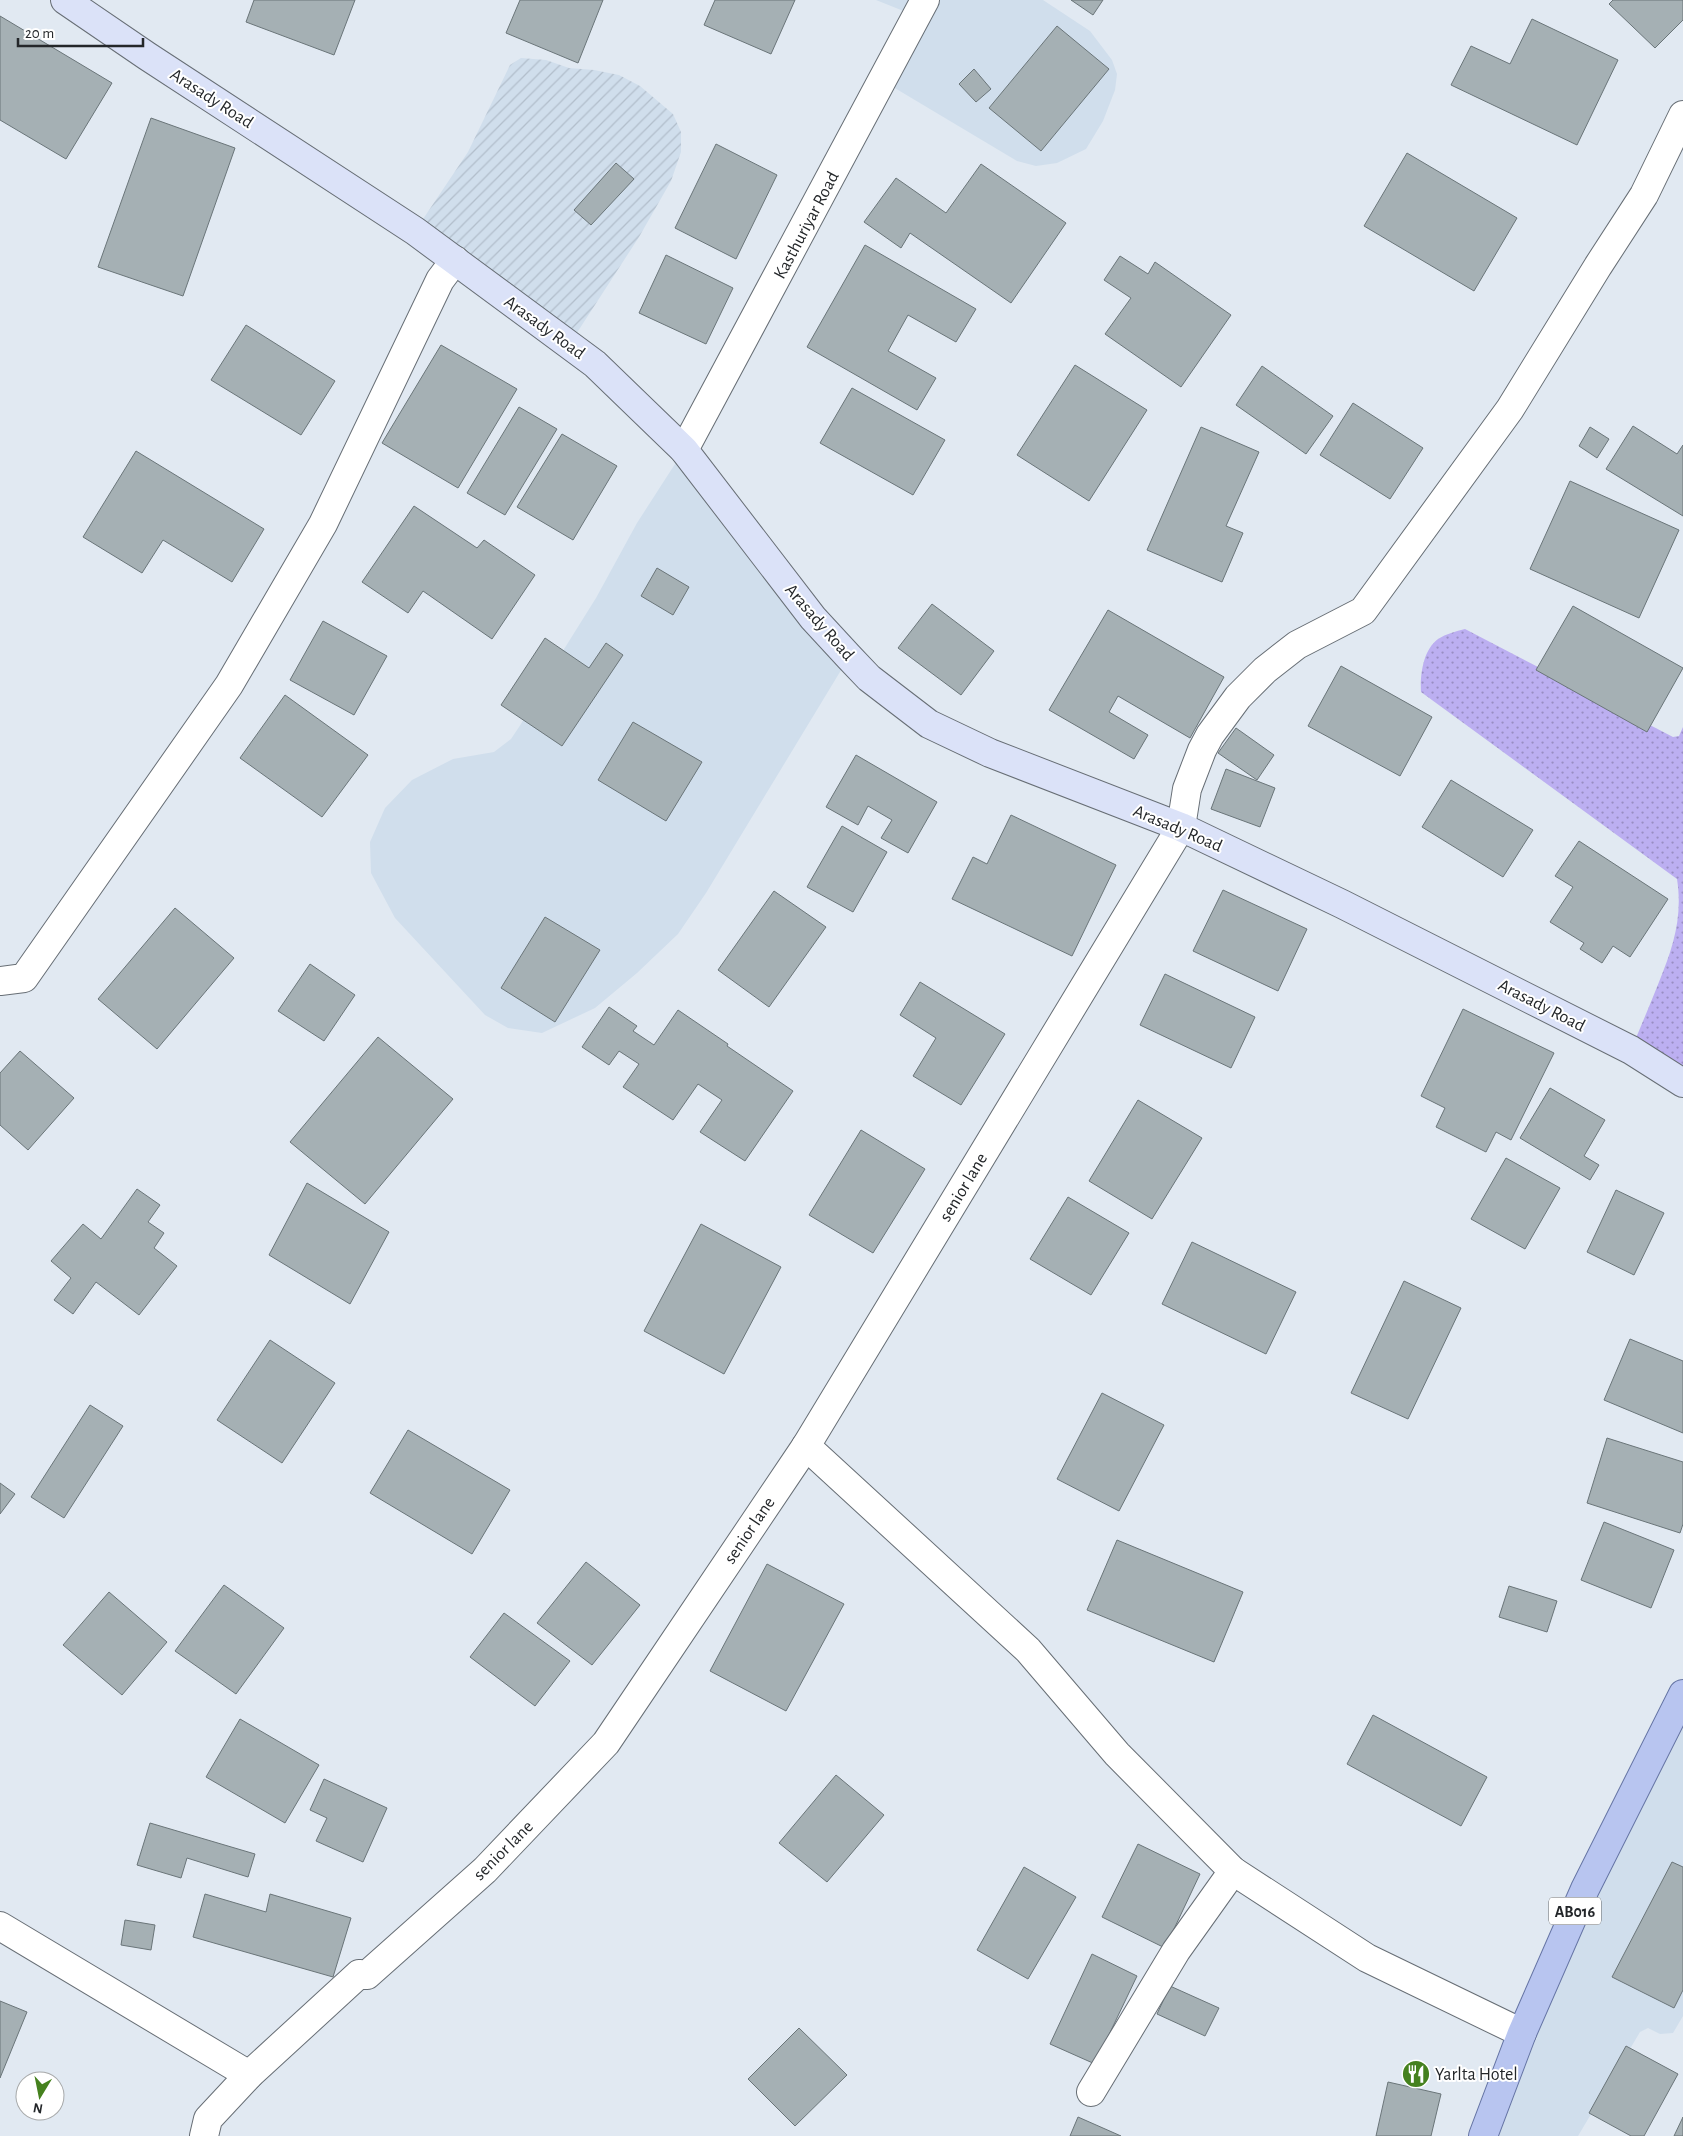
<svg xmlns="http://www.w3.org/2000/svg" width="1683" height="2136" font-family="'Alegreya Sans',sans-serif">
  <defs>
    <pattern id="industrial-furrows" width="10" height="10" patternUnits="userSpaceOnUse" patternTransform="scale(1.25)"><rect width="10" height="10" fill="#d0deec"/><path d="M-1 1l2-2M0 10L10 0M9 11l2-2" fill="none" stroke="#b2becb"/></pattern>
    <pattern id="grass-dots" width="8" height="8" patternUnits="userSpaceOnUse" patternTransform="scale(1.25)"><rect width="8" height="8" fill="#bcaff1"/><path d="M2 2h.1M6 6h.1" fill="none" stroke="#998ec3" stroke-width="1.8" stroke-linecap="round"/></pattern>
  </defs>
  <rect width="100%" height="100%" fill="#e1e9f2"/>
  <g fill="#d0deec">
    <path d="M876,0H1043L1090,31L1112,60L1117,74L1115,90L1103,121L1086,149L1057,163L1036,166L1017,161L883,81L916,16Z"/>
    <path d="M684,450L849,657L706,893L678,934L637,973L595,1008L542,1033L508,1028L485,1015L395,918L371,873L370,842L385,808L412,780L453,759L494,752L511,739L521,724L541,686L596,598L637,523Z"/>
    <path d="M1683,1694V2016L1673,2033L1660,2034L1648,2028L1640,2032L1578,2136H1483Z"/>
  </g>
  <path fill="url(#industrial-furrows)" d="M521,58L546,60L569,68L594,70L619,75L640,86L673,114L681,132V152L671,181L639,237L569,345L415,231L468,152L510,65Z"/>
  <path fill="url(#grass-dots)" d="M1465,629L1673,737L1679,736L1683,727V1083L1631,1050C1640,1028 1650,1005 1659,982C1673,948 1683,917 1677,879L1421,692C1420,675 1423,650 1438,639C1446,634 1456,631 1465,629Z"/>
  <g fill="#a5b0b4" stroke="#6a7579">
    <path d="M254,0H355L334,55L246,22Z"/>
    <path d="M520,0H603L578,63L506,33Z"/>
    <path d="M715,0H795L771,54L704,25Z"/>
    <path d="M1071,0H1103L1093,15Z"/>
    <path d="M1613,0H1683V20L1655,48L1609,4Z"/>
    <path d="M0,16L112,83L66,159L0,120Z"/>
    <path d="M1532,19L1618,60L1577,145L1451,85L1471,46L1510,64Z"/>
    <path d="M1057,26L1109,69L1041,151L989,108Z"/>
    <path d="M974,69L991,89L976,102L959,84Z"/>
    <path d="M151,118L235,148L183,296L98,267Z"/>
    <path d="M716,144L777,175L736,259L675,228Z"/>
    <path d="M1407,153L1517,218L1474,291L1364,226Z"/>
    <path d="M616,163L634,179L591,225L574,210Z"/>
    <path d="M981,164L1066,223L1011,303L910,233L901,248L864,222L896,178L946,213Z"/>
    <path d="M865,245L976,309L956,342L908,315L888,351L936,378L917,410L807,347Z"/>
    <path d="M666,255L733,288L706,344L639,313Z"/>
    <path d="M1120,256L1148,274L1155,262L1231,315L1181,387L1105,334L1131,298L1104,280Z"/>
    <path d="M246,325L335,381L301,435L211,380Z"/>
    <path d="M441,345L517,389L458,488L382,443Z"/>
    <path d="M1075,365L1147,410L1089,501L1017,455Z"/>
    <path d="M1262,366L1333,416L1306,454L1236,405Z"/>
    <path d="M852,388L945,440L913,495L820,443Z"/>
    <path d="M1353,403L1423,448L1390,499L1320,455Z"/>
    <path d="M519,407L557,429L505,515L467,493Z"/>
    <path d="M1633,426L1677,454L1683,445V516L1606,469Z"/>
    <path d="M1201,427L1259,452L1226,526L1243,533L1222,582L1147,550Z"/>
    <path d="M1590,427L1609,439L1597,458L1579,446Z"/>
    <path d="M562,434L617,466L573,540L517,507Z"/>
    <path d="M136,451L264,529L232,582L163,540L142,573L83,537Z"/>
    <path d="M1570,481L1679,530L1639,618L1530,569Z"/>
    <path d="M414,506L477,548L484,540L535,575L492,639L423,591L408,613L362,582Z"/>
    <path d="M657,568L689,587L673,615L641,596Z"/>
    <path d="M932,604L994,651L961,695L898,648Z"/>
    <path d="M1573,606L1683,668L1647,732L1536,670Z"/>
    <path d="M1108,610L1224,677L1190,738L1118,696L1109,712L1148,735L1134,759L1049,710Z"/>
    <path d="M323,621L387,656L354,715L290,680Z"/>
    <path d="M545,638L589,668L606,643L623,655L562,746L501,705Z"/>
    <path d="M1341,666L1432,717L1400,776L1308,726Z"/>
    <path d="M285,695L368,755L322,817L240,758Z"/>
    <path d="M633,722L702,762L666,821L598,780Z"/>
    <path d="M1236,728L1274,755L1257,780L1218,753Z"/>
    <path d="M856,755L937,802L908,853L881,838L892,820L868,806L858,825L826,807Z"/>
    <path d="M1226,769L1275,788L1260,827L1211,809Z"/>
    <path d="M1451,780L1533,830L1503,877L1422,827Z"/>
    <path d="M1011,815L1116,865L1072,956L952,899L973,857L987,864Z"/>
    <path d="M842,826L887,852L853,912L807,887Z"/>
    <path d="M1579,841L1668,899L1630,957L1613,946L1602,963L1580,949L1584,943L1550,922L1573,887L1555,876Z"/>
    <path d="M1223,890L1307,929L1278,991L1193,951Z"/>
    <path d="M774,891L826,927L769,1007L718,970Z"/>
    <path d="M175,908L234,958L157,1049L98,999Z"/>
    <path d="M545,917L600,950L555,1022L501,988Z"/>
    <path d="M310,964L355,995L324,1041L278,1011Z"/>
    <path d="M1165,974L1255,1017L1231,1068L1140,1025Z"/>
    <path d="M920,982L1005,1034L961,1105L913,1076L936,1038L900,1015Z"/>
    <path d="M609,1007L637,1026L633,1031L654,1045L678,1010L728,1044L727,1046L793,1091L745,1161L700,1132L722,1100L698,1084L673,1120L623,1087L639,1064L619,1051L609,1065L582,1047Z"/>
    <path d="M1463,1009L1554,1053L1511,1140L1496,1132L1486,1152L1436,1127L1445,1108L1421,1096Z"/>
    <path d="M378,1037L453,1099L365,1204L290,1142Z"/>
    <path d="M20,1051L74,1098L28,1150L0,1125V1073Z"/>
    <path d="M1550,1088L1605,1120L1584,1156L1599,1165L1590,1180L1520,1138Z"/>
    <path d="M1138,1100L1202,1138L1152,1219L1089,1181Z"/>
    <path d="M861,1130L925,1169L873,1253L809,1215Z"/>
    <path d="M1506,1158L1560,1188L1525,1249L1471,1219Z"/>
    <path d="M307,1183L389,1232L350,1304L269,1255Z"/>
    <path d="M137,1189L160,1205L148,1222L164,1233L154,1248L177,1266L139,1315L96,1282L73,1314L54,1300L71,1278L51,1261L83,1224L101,1239Z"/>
    <path d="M1616,1190L1664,1213L1634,1275L1587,1252Z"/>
    <path d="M1068,1197L1129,1233L1091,1295L1030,1259Z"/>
    <path d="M701,1224L781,1267L724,1374L644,1331Z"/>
    <path d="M1192,1242L1296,1292L1266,1354L1162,1304Z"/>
    <path d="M1404,1281L1461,1308L1408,1419L1351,1393Z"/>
    <path d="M1630,1339L1683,1361V1433L1604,1400Z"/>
    <path d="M270,1340L335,1383L282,1463L217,1420Z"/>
    <path d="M1102,1393L1164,1425L1119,1511L1057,1479Z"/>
    <path d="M90,1405L123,1426L64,1518L31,1497Z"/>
    <path d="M408,1430L510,1490L472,1554L370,1493Z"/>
    <path d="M1607,1438L1683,1462V1524L1680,1533L1587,1503Z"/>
    <path d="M0,1483L15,1494L0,1514Z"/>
    <path d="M1604,1522L1674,1550L1651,1608L1581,1580Z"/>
    <path d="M1117,1540L1243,1592L1214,1662L1087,1610Z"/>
    <path d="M586,1562L640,1605L592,1665L537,1623Z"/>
    <path d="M767,1564L844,1604L786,1711L710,1671Z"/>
    <path d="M224,1585L284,1628L236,1694L175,1651Z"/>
    <path d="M1509,1586L1557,1601L1547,1632L1499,1617Z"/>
    <path d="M109,1592L167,1642L122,1695L63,1645Z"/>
    <path d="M504,1613L570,1661L535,1706L470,1657Z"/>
    <path d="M1373,1715L1487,1777L1461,1826L1347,1764Z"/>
    <path d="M240,1719L319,1765L285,1823L206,1777Z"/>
    <path d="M836,1775L884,1815L827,1882L779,1843Z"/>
    <path d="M324,1779L387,1808L363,1862L316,1841L327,1818L310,1810Z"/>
    <path d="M150,1823L255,1854L248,1877L187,1858L181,1878L137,1865Z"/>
    <path d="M1138,1844L1200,1874L1165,1948L1102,1917Z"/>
    <path d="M1672,1862L1683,1867V1990L1674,2008L1612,1977Z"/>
    <path d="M1024,1867L1076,1897L1028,1979L977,1950Z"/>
    <path d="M205,1894L266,1912L270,1894L351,1918L333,1977L193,1937Z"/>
    <path d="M125,1920L155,1925L151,1950L121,1945Z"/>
    <path d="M1092,1954L1137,1976L1095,2064L1050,2044Z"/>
    <path d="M1170,1986L1219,2008L1205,2036L1157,2014Z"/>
    <path d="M0,2001L27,2012L0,2078Z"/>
    <path d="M799,2028L847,2075L795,2126L748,2079Z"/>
    <path d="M1626,2046L1678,2074L1644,2136H1631L1589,2113Z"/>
    <path d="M1388,2082L1441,2094L1431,2136H1376Z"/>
    <path d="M1078,2117L1121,2136H1070Z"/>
    <path d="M1683,2117V2136H1674Z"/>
  </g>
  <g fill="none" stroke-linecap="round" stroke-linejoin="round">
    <defs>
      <g id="street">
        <path d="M684,450L925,0"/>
        <path d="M0,981L24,978L229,685L323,524L440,280L455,260"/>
        <path d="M806,1446L1028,1650L1117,1754L1233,1871L1367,1958L1522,2033"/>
        <path d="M0,1926L249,2075"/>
        <path d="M1091,2092L1176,1951L1233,1871"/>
        <path d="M204,2136L208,2119L249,2075L359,1974L367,1975L485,1870L606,1743L806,1446L1181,827L1187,789L1202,750L1210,735L1238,697L1265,670L1297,645L1363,611L1510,409L1598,266L1644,195L1683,115"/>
      </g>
      <path id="secondary" d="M65,0L147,56L415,231L595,364L684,450L813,618L849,657L869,678L929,724L990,753L1181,827L1342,904L1631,1050L1683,1083"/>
      <path id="primary" d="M1483,2136L1522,2033L1585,1889L1683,1694"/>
    </defs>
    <use href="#street" stroke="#676e75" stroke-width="30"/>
    <use href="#secondary" stroke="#676e75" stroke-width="30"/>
    <use href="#primary" stroke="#6574a4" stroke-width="30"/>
    <use href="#street" stroke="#fff" stroke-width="28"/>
    <use href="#secondary" stroke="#dbe2f8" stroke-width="28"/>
    <use href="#primary" stroke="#b8c5f0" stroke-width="28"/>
  </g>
  <defs>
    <symbol id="restaurant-disc" viewBox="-11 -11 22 22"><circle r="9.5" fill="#45811e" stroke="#fff"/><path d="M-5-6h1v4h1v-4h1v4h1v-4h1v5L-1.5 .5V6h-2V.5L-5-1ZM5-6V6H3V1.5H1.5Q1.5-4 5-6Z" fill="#fff"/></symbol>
  </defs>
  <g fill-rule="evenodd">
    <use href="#restaurant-disc" x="1400" y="2058" width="32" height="32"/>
  </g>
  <g text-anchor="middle" stroke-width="4" stroke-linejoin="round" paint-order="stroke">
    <rect fill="#fff" stroke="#66686a" stroke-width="1" x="1549" y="1897.5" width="52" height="27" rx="4"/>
    <g font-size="16" font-weight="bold" fill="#24272a">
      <text x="1575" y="1917">AB016</text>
    </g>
    <g font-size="18" fill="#24272a" stroke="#fff">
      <text transform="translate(212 98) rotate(33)" y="6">Arasady Road</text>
      <text transform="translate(806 225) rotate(-62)" y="6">Kasthuriyar Road</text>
      <text transform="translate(545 327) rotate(36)" y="6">Arasady Road</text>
      <text transform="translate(820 622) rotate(49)" y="6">Arasady Road</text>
      <text transform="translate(1178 828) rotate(23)" y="6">Arasady Road</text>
      <text transform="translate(1542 1005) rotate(27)" y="6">Arasady Road</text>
      <text transform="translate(963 1187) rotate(-59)" y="6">senior lane</text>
      <text transform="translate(749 1530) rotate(-56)" y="6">senior lane</text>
      <text transform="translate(503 1850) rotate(-45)" y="6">senior lane</text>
    </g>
    <g font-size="18" fill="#24272a" stroke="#fff" text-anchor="start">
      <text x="1435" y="2080">Yarlta Hotel</text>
    </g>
  </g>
  <g transform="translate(40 2096) rotate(190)"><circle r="24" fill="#ffffff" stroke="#a7a9aa"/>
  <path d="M0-4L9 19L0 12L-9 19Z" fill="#45811e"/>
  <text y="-8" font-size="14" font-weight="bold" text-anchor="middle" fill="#24272a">N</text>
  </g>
  <path d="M18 38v8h125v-8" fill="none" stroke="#24272a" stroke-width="2.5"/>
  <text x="25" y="38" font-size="15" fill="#24272a" stroke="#ffffff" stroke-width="4" paint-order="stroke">20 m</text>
</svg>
